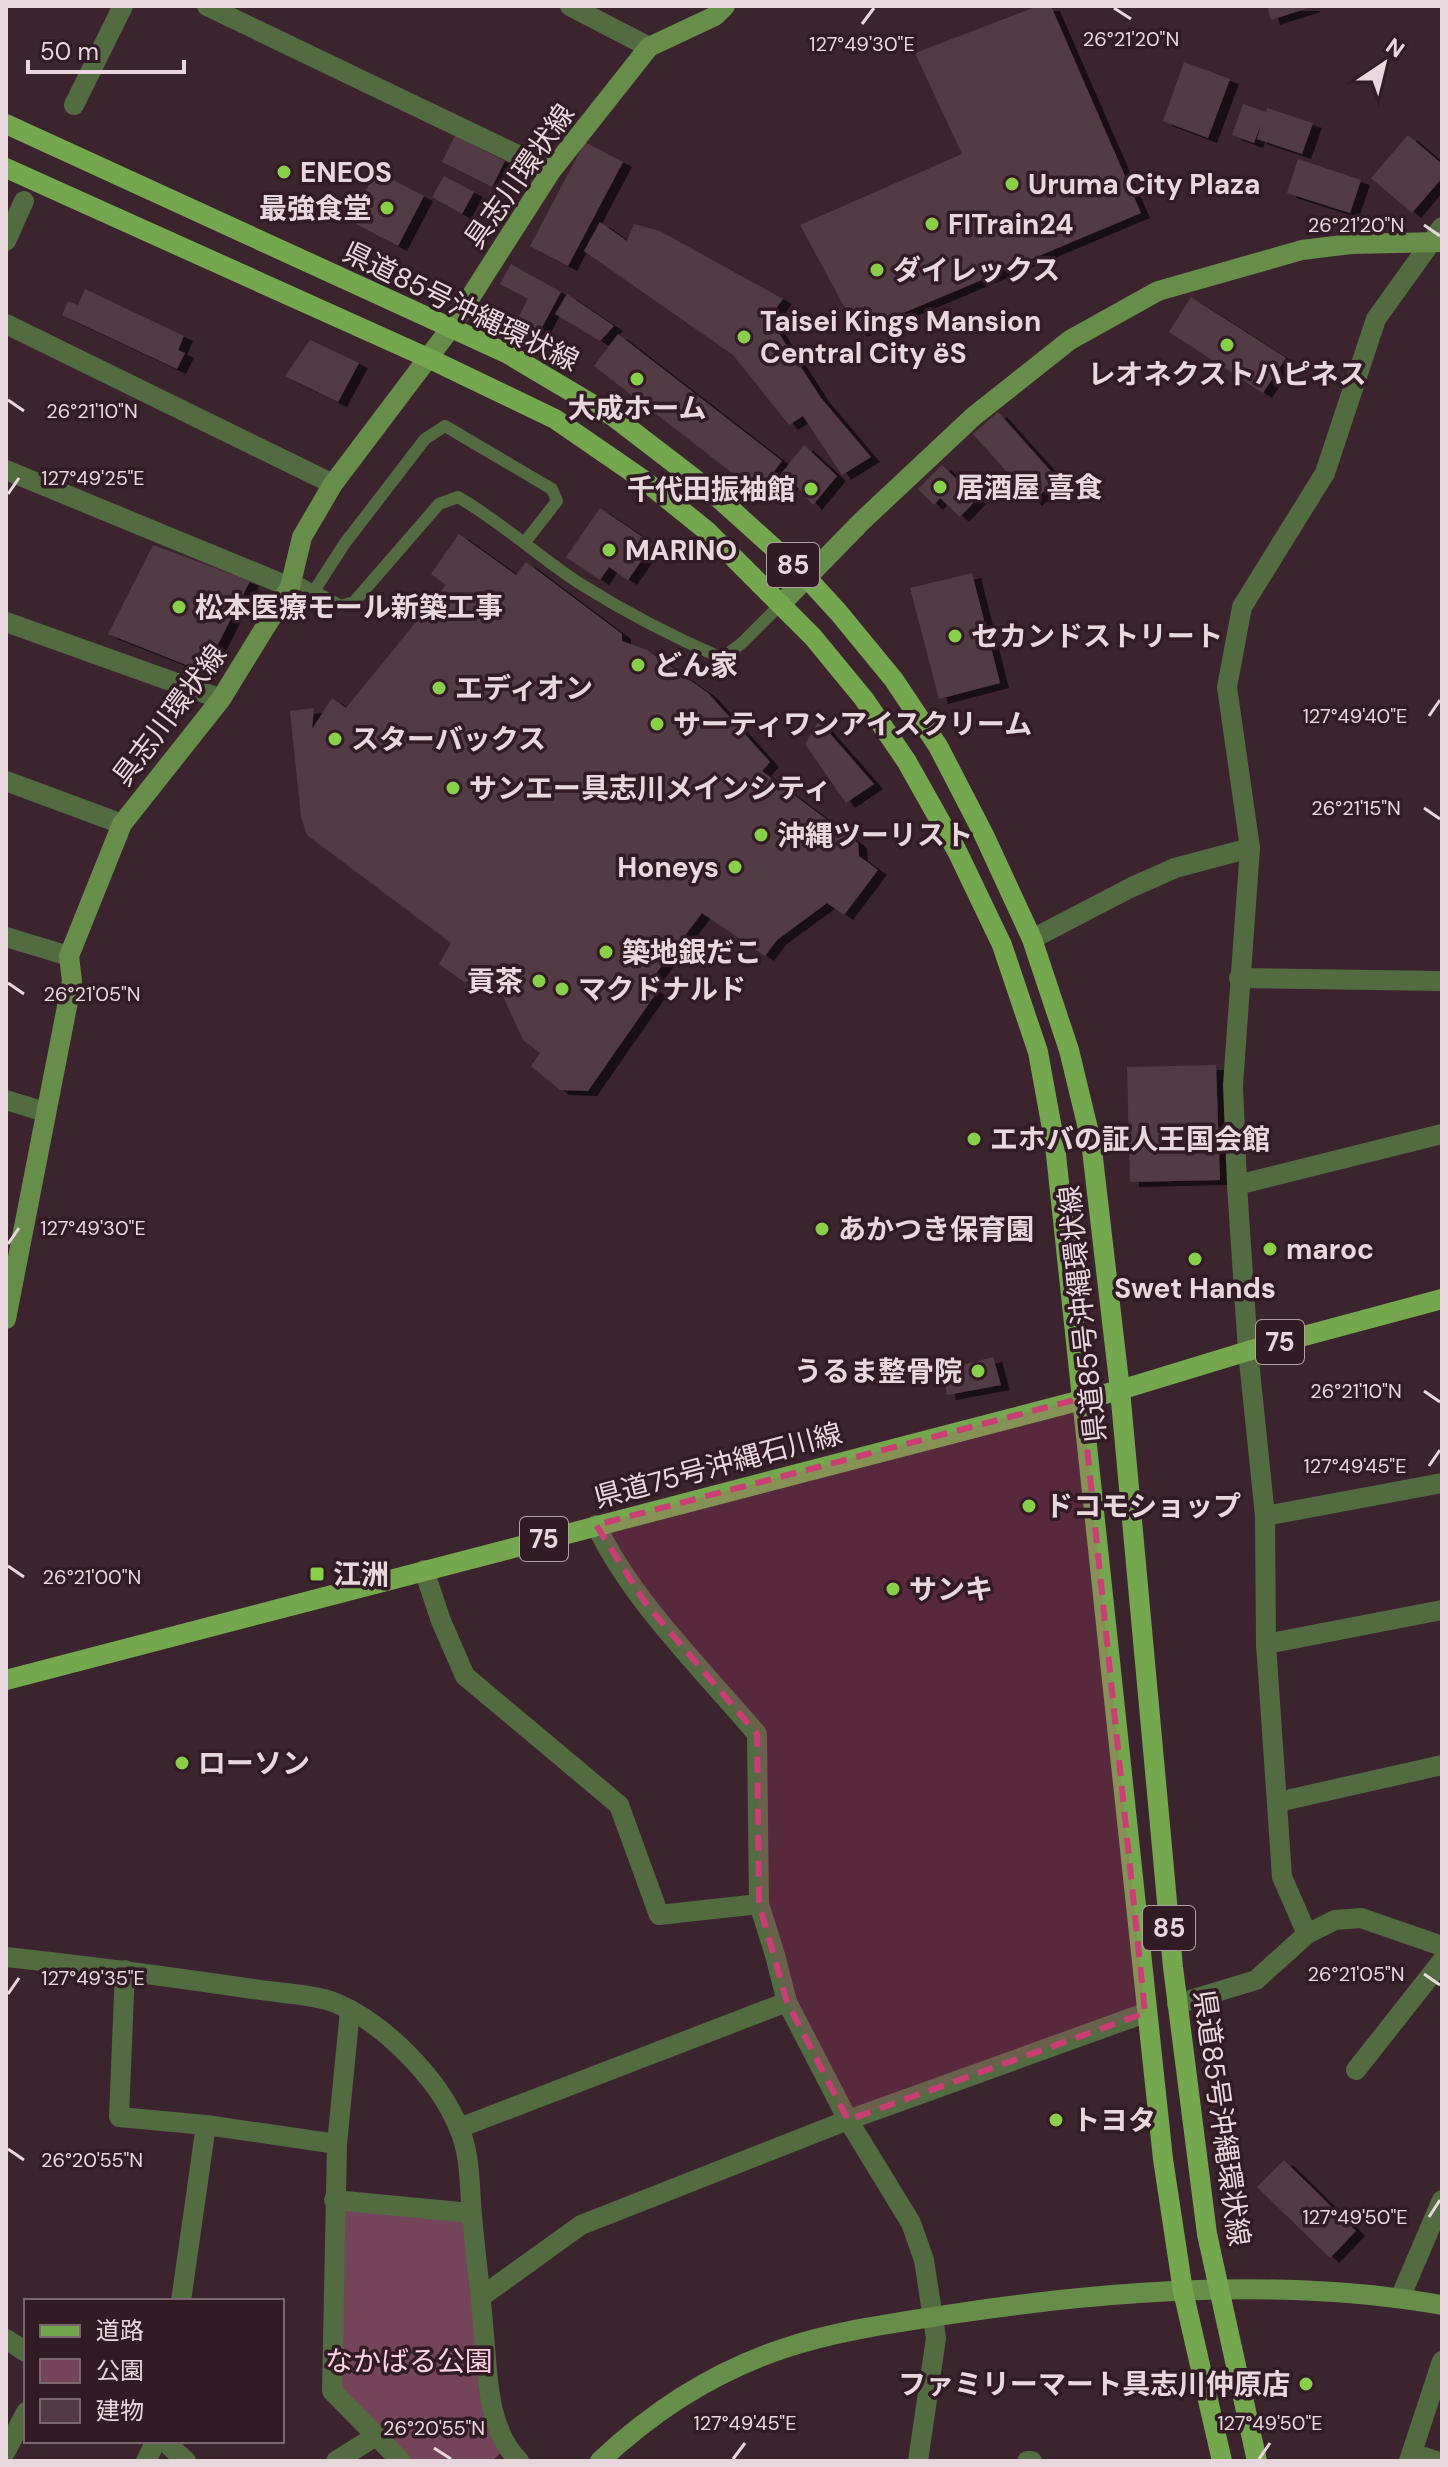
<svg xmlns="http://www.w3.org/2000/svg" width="1448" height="2467" font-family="'DM Sans','Noto Sans JP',sans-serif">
  <defs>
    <filter id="shadow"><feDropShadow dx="9" dy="5" stdDeviation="0" flood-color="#0009"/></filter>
  </defs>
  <rect width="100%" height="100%" fill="#3c242f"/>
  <path fill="#74445a" d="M334,2200L471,2213L506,2448L492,2461H401L332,2391Z"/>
  <g fill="#533a45" filter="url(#shadow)">
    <path d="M1038,6H1051L1141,213L858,332L800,225L962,154L915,53Z"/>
    <path d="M1267,6H1311V7L1271,20Z"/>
    <path d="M1184,62L1230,79L1208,138L1163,121Z"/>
    <path d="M1243,104L1266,112L1267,108L1313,123L1302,154L1257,139L1261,124L1254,143L1232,135Z"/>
    <path d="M1408,135L1442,164V178L1412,213L1371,178Z"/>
    <path d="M455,136L505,161L492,187L442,162Z"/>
    <path d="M585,142L623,162L568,266L530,246Z"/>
    <path d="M1298,159L1361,180L1350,213L1287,193Z"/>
    <path d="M376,171L424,196L398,246L350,221Z"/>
    <path d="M444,176L474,192L462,214L432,197Z"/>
    <path d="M600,222L627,241L634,224L660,231L783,299L769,318L821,398L871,457L842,475L803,416L789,425L733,355L584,251Z"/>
    <path d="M511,264L561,292L532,346L510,333L528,299L500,284Z"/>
    <path d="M85,289L184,336L178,350L185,353L177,369L62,315L68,301L78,305Z"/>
    <path d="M567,294L614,326L600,341L555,314Z"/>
    <path d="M1191,297L1286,358L1263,393L1169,332Z"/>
    <path d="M618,334L782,461L761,488L753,489L594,366Z"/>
    <path d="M310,340L359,363L338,402L285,376Z"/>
    <path d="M998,412L1058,479L1033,501L973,434Z"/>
    <path d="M804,445L837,476L813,505L792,481L786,487L777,483V479Z"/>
    <path d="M942,465L977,499L960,517L940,498L934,505L918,489Z"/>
    <path d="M600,508L653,544L628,580L609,567L600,580L566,557Z"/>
    <path d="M459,534L516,575L526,562L622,634V641L647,650L708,693L770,762L762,771L858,843L859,856L878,870L844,915L827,903L777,940L765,956L702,913L648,984L657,992L588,1091L560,1090L531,1066L540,1053L523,1040L497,983L490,980L464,982L439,964L451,943L307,835L301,817L290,711L314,708L312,729L332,698L346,708L446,585L431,574Z"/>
    <path d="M153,545L250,581L204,672L108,634Z"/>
    <path d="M972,573L1000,683L939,699L910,588Z"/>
    <path d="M819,721L874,784L846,803L805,744Z"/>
    <path d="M1216,1065L1220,1180L1130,1182L1127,1067Z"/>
    <path d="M993,1357L1001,1385L947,1395L943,1370Z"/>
    <path d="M1284,2160L1356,2231L1330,2258L1257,2187Z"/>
  </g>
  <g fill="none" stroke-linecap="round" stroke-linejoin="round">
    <g stroke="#526b41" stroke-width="12">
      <path d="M292,579L341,606L354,602L439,504L458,497C501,522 538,556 579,583C625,612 673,637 722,658L742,643L781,604"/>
      <path d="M314,591L345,543L425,439L445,426L552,489L557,501L525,542"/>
    </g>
    <g stroke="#526b41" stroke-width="20">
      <path d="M207,6L551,171"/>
      <path d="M570,6L649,47"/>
      <path d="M74,105L123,6"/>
      <path d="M6,241L24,201"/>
      <path d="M6,324L333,484"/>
      <path d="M6,470L290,587"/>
      <path d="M6,622L221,699"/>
      <path d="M6,781L122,824"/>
      <path d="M6,937L69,956"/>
      <path d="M1032,939L1130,888L1175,868L1250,848"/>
      <path d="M1239,978L1442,981"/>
      <path d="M6,1100L45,1112"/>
      <path d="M1237,1185L1442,1134"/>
      <path d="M1265,1516L1442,1483"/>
      <path d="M596,1525C631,1600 703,1670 757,1734L759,1904L775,1955L787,2002L848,2120L911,2223L924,2260L936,2338L918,2461"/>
      <path d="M424,1570L441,1621L465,1676L619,1805L659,1915L759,1904"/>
      <path d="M1266,1644L1442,1610"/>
      <path d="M1278,1802L1442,1765"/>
      <path d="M1307,1934L1282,1877L1266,1644L1265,1516L1248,1351L1237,1185L1233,1085L1250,848L1227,687L1242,607L1325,473L1376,319L1442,227"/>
      <path d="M6,1957C89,1966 171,1977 253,1989C277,1993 314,1994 336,2003C384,2023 438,2078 458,2126C471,2154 469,2184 472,2215C475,2251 480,2287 483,2324C488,2369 485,2427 519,2461"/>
      <path d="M125,1970L119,2117L206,2125L337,2144L332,2391L401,2461"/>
      <path d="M1177,2004L1256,1980L1307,1934L1335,1920L1361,1918L1442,1946"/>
      <path d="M1356,2070L1442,1961"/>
      <path d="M459,2128L787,2002"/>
      <path d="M337,2144L350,2010"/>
      <path d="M334,2200L471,2213"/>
      <path d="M481,2297L581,2225L848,2120L1145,2013"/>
      <path d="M1400,2298L1442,2200"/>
      <path d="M181,2301L206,2125"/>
      <path d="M6,2339L26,2352"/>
      <path d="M164,2441L186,2461"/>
      <path d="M6,2451L26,2412"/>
      <path d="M146,2461L156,2441"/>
      <path d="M336,2461L376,2436"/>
      <path d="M1027,2461H1032"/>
      <path d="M1409,2461L1442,2361"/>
      <path d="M1418,2461L1424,2457L1436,2461"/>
    </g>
    <g stroke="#668d49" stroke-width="20">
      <path d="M781,604L862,521L974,416L1070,340L1158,291L1302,250L1351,244L1442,242"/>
      <path d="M6,1319L72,981L69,956L122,824L221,699L290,587L302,537L333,484L450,329L551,171L649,47L715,16L725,6"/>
      <path d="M600,2461C654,2410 715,2371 785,2348C839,2330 896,2323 952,2314C1110,2290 1284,2277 1442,2305"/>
    </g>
    <g stroke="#75a74e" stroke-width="20">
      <path d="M6,124L508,354L614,417L713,493L807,578L839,613L894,680L938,746L984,835L1032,939L1069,1050L1091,1141L1120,1390L1173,1967L1207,2234L1257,2461"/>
      <path d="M6,168L428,358L555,419L645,481L707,531L813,637L864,699L907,762L957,851L1002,945L1038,1052L1055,1145L1163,2159L1183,2291L1222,2461"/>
      <path d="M6,1680L1120,1390L1248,1351L1442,1299"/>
    </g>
  </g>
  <path fill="#ca3e75" fill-opacity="0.2" stroke="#ca3e75" stroke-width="6" stroke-dasharray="16 10" stroke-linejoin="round" d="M1082,1398L1145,2013L848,2120L787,2002L759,1904L757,1734L646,1604L596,1525Z"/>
  <path fill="none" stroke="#e8d8de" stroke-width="3" d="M1114,8L1131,19M862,24L874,8M1424,225L1440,236M8,400L24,411M8,494L19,478M1429,716L1440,700M1424,808L1440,819M8,983L24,994M8,1244L19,1228M1424,1391L1440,1402M1429,1466L1440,1450M8,1566L24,1577M1424,1974L1440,1985M8,1994L19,1978M8,2149L24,2160M1429,2217L1440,2200M434,2448L451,2459M733,2459L745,2443M1259,2459L1270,2443"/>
  <g fill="#88cf4a" stroke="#321b25" stroke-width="3">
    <circle cx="284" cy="172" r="8"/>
    <circle cx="1012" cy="184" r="8"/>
    <circle cx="387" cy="208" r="8"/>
    <circle cx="932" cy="224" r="8"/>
    <circle cx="877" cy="270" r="8"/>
    <circle cx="744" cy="337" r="8"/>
    <circle cx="1227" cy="345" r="8"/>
    <circle cx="637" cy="379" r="8"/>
    <circle cx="940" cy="487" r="8"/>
    <circle cx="811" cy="489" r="8"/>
    <circle cx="609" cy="550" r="8"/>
    <circle cx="179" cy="607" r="8"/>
    <circle cx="955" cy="636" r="8"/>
    <circle cx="638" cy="665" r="8"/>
    <circle cx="439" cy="688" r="8"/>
    <circle cx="657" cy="724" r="8"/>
    <circle cx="335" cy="739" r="8"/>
    <circle cx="453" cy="788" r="8"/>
    <circle cx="761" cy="835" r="8"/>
    <circle cx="735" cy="867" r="8"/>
    <circle cx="606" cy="952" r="8"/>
    <circle cx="539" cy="981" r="8"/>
    <circle cx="562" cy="989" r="8"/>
    <circle cx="974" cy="1139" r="8"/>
    <circle cx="822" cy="1229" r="8"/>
    <circle cx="1270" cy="1249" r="8"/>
    <circle cx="1195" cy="1259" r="8"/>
    <circle cx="978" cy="1371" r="8"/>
    <circle cx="1029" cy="1506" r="8"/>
    <rect x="309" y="1566" width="16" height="16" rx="4"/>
    <circle cx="893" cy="1589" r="8"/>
    <circle cx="182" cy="1763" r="8"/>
    <circle cx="1056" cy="2120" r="8"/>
    <circle cx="1306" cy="2384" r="8"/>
  </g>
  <g text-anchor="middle" stroke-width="7" stroke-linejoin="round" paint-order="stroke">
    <g fill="#321b25" stroke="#b19fa6" stroke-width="2">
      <rect x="767" y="543" width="52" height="44" rx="6"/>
      <rect x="1256" y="1320" width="48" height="44" rx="6"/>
      <rect x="520" y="1517" width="48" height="44" rx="6"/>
      <rect x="1143" y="1906" width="52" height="44" rx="6"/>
    </g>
    <g font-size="26" font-weight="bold" fill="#e8d8de">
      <text x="793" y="574">85</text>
      <text x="1280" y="1351">75</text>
      <text x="544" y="1548">75</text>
      <text x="1169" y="1937">85</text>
    </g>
    <g font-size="28" font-weight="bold" fill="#e8d8de" stroke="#321b25" text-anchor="start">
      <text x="300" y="182">ENEOS</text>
      <text x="1028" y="194">Uruma City Plaza</text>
      <text x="371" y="218" text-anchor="end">最強食堂</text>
      <text x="948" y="234">FITrain24</text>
      <text x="893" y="280">ダイレックス</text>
      <text x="760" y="331">Taisei Kings Mansion<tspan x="760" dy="32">Central City ëS</tspan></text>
      <text x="1227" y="384" text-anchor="middle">レオネクストハピネス</text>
      <text x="637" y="418" text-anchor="middle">大成ホーム</text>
      <text x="956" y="497">居酒屋 喜食</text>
      <text x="795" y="499" text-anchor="end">千代田振袖館</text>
      <text x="625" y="560">MARINO</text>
      <text x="195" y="617">松本医療モール新築工事</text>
      <text x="971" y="646">セカンドストリート</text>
      <text x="654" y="675">どん家</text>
      <text x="455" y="698">エディオン</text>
      <text x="673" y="734">サーティワンアイスクリーム</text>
      <text x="351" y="749">スターバックス</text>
      <text x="469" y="798">サンエー具志川メインシティ</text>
      <text x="777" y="845">沖縄ツーリスト</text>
      <text x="719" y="877" text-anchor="end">Honeys</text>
      <text x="622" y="962">築地銀だこ</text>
      <text x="523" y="991" text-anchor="end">貢茶</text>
      <text x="578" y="999">マクドナルド</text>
      <text x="990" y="1149">エホバの証人王国会館</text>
      <text x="838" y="1239">あかつき保育園</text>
      <text x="1286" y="1259">maroc</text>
      <text x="1195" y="1298" text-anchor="middle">Swet Hands</text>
      <text x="962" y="1381" text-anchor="end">うるま整骨院</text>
      <text x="1045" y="1516">ドコモショップ</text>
      <text x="333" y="1584">江洲</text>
      <text x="909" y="1599">サンキ</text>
      <text x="198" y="1773">ローソン</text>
      <text x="1072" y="2130">トヨタ</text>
      <text x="1290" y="2394" text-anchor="end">ファミリーマート具志川仲原店</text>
    </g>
    <g font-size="28" fill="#e8d8de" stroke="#321b25">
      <text transform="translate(519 176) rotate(-55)" y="10">具志川環状線</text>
      <text transform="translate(461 306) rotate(26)" y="10">県道85号沖縄環状線</text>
      <text transform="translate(169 715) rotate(-53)" y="10">具志川環状線</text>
      <text transform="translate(1082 1314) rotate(-96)" y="10">県道85号沖縄環状線</text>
      <text transform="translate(718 1465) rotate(-15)" y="10">県道75号沖縄石川線</text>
      <text transform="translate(1222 2118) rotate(82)" y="10">県道85号沖縄環状線</text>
    </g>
    <g font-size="28" fill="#fad2e3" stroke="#321b25">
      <text x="409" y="2371">なかばる公園</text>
    </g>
  </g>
  <g font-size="20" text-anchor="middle" fill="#e8d8de" stroke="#321b25" stroke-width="7" stroke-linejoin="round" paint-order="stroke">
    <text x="1131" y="46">26°21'20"N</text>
    <text x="862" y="51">127°49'30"E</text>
    <text x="1356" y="232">26°21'20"N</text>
    <text x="92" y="418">26°21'10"N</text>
    <text x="93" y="485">127°49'25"E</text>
    <text x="1355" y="723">127°49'40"E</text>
    <text x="1356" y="815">26°21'15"N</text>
    <text x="92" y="1001">26°21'05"N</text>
    <text x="93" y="1235">127°49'30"E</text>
    <text x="1356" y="1398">26°21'10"N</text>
    <text x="1355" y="1473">127°49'45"E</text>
    <text x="92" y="1584">26°21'00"N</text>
    <text x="1356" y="1981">26°21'05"N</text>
    <text x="93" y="1985">127°49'35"E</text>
    <text x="92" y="2167">26°20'55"N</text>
    <text x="1355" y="2224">127°49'50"E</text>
    <text x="745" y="2430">127°49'45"E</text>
    <text x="1270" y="2430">127°49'50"E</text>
    <text x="434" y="2435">26°20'55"N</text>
  </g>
  <rect width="1448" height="2467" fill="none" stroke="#e8d8de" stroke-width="16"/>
  <rect x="24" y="2299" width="260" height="144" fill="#321b25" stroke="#7b676f" stroke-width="2"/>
  <rect x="40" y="2325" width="40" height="12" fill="#75a74e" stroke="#7b676f" stroke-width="2"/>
  <text x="96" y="2339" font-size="24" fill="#e8d8de">道路</text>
  <rect x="40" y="2359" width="40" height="24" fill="#74445a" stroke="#7b676f" stroke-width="2"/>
  <text x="96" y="2379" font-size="24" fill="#e8d8de">公園</text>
  <rect x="40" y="2399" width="40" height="24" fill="#533a45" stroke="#7b676f" stroke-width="2"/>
  <text x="96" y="2419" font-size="24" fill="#e8d8de">建物</text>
  <g transform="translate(1384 64) rotate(35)" stroke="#321b25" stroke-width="6" paint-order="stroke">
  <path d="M0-6L14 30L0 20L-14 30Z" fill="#e8d8de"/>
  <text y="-12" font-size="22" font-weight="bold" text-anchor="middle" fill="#e8d8de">N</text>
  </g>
  <path d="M28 60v12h156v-12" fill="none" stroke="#e8d8de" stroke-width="4"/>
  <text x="40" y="60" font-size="24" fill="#e8d8de" stroke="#321b25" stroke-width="6" paint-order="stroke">50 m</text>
</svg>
